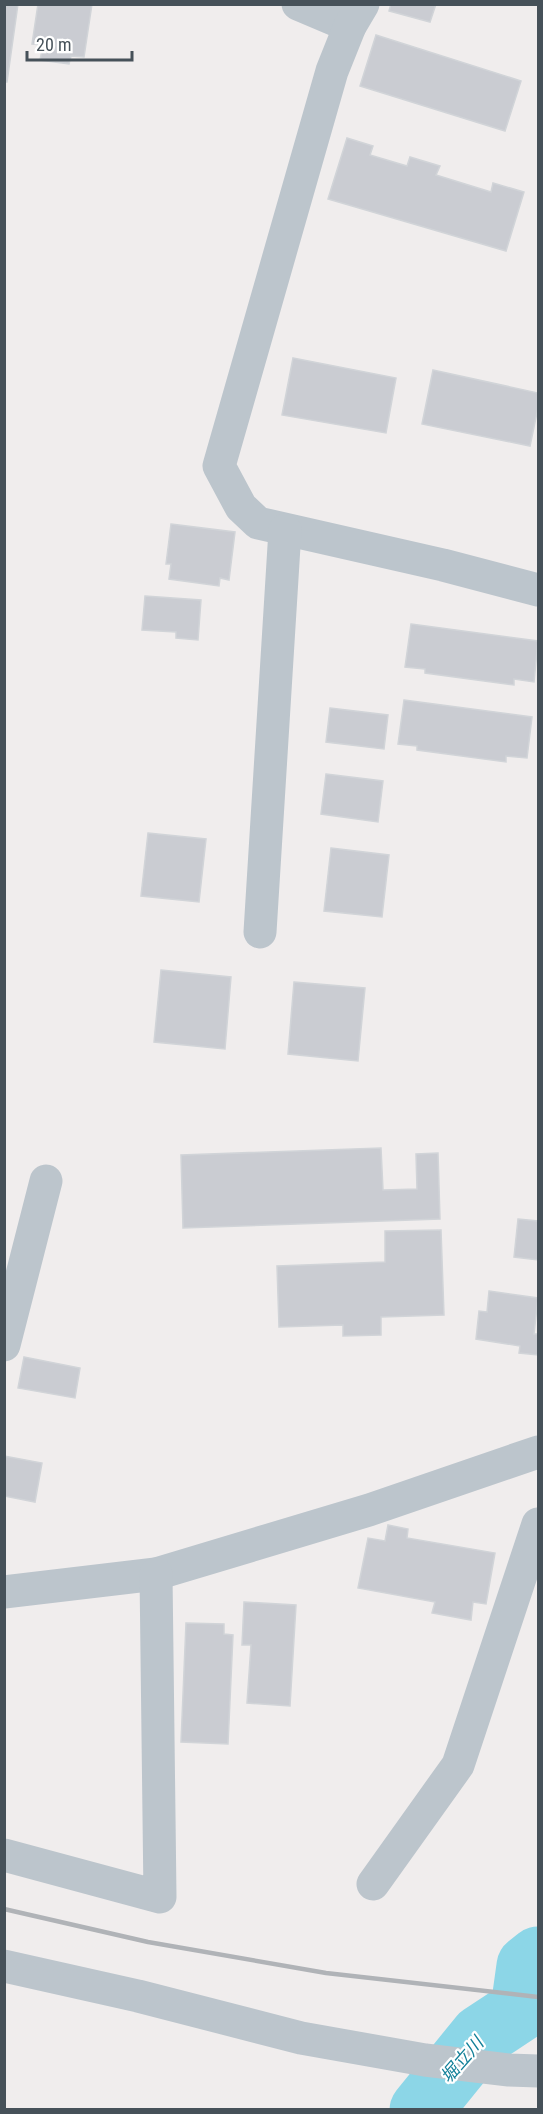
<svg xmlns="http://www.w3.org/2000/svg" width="543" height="2114" font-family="'Roboto Condensed','Noto Sans JP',sans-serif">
  <rect width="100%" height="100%" fill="#f0eded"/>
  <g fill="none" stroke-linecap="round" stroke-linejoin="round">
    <path stroke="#8cd6e7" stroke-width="63" d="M421,2110L481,2036L522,2009L528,1966L538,1958"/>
  </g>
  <g fill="#caccd2" stroke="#d1d4d8" stroke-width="1.5">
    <path d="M4,4H18L7,82H4Z"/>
    <path d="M38,4H92L84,57L71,56L69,64L40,60L43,45L32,44Z"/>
    <path d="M391,4H436L430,22L389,11Z"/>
    <path d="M376,35L521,81L505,131L360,86Z"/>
    <path d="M347,138L373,146L370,155L407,166L410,157L440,166L436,175L491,192L493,183L524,192L506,251L328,199Z"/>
    <path d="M293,358L396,378L386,433L282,415Z"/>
    <path d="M433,370L538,393V408L530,446L422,424Z"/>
    <path d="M171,524L235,532L229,580L220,578L219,586L169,579L171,564H166Z"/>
    <path d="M145,596L201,600L198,640L176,638V632L142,630Z"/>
    <path d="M411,624L538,641L534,682L514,679V685L425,673V669L405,667Z"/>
    <path d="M404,700L532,717L527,758L506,756V762L417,750V746L398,744Z"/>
    <path d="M330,708L388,715L384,749L326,742Z"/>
    <path d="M326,774L383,781L378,822L321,814Z"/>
    <path d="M148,833L206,839L199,902L141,896Z"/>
    <path d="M331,848L389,855L382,917L324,911Z"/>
    <path d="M161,970L231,977L225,1049L154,1042Z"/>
    <path d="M294,982L365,988L358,1061L288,1054Z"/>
    <path d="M381,1148L383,1190L417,1189L416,1154L438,1153L440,1219L183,1228L181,1155Z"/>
    <path d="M518,1219L538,1221V1260L514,1257Z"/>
    <path d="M441,1230L444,1315L381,1317V1335L343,1336V1325L279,1327L277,1266L385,1262V1231Z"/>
    <path d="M489,1291L538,1298L534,1334H538V1355L519,1353L520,1346L476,1339L479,1311L487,1312Z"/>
    <path d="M24,1357L80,1368L75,1398L18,1388Z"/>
    <path d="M4,1456L42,1463L35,1502L4,1496Z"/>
    <path d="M388,1525L408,1529L407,1538L495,1553L486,1604L473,1602L471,1620L432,1613L435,1602L358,1588L368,1538L385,1541Z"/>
    <path d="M244,1602L296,1605L290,1706L247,1703L251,1645H242Z"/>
    <path d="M186,1623L224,1624V1634L233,1635L228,1744L181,1742Z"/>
  </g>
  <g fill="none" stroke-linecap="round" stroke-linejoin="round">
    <g stroke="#bcc5cc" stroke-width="33">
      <path d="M298,4L350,26"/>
      <path d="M363,4L350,26L332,71L219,466L241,507L258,523L443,565L538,590"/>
      <path d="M260,932L285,530"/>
      <path d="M4,1345L46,1181"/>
      <path d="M4,1592L156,1574L369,1510L538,1452"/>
      <path d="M4,1855L160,1897L156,1574"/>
      <path d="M373,1884L458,1765L538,1524"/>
      <path d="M4,1966L138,1996L301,2038L425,2060L509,2070L538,2071"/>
    </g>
    <path stroke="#b0b3b7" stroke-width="4.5" d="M4,1909L148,1942L326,1973L538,1997"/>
  </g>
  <g text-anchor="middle" stroke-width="4.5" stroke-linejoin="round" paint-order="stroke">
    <g font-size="18" font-style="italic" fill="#138099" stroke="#fff">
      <text transform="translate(462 2060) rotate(-49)" y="6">堀立川</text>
    </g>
  </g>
  <rect width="543" height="2114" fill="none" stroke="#465159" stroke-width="12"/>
  <path d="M27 51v9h105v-9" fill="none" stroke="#465159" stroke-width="3"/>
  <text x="36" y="51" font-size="18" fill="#465159" stroke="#ffffff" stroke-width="4.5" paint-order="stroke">20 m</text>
</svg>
